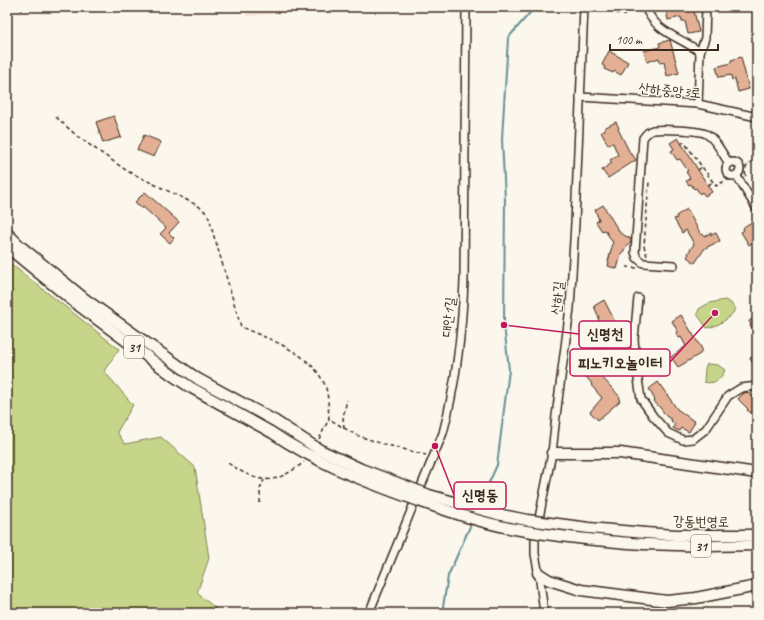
<svg xmlns="http://www.w3.org/2000/svg" width="764" height="620" font-family="Caveat,'Poor Story',sans-serif">
  <rect width="100%" height="100%" fill="#fbf7ec"/>
  <filter id="ink" filterUnits="userSpaceOnUse"><feTurbulence type="fractalNoise" baseFrequency=".025" numOctaves="2"/><feDisplacementMap in="SourceGraphic" scale="8" xChannelSelector="R" yChannelSelector="G"/><feConvolveMatrix kernelMatrix="1 2 1 2 8 2 1 2 1" color-interpolation-filters="sRGB"/></filter>
  <g filter="url(#ink)">
    <path fill="#f4e2d2" d="M246,7H315L293,12L247,16Z"/>
    <g fill="#c6d589" stroke="#808054">
      <path d="M7,261L119,349L104,371L133,405L117,432L125,444L161,437L195,467L209,558L197,593L221,613H7Z"/>
      <path d="M725,300L731,303L735,309C732,318 716,327 707,328L697,314L699,309L709,303Z"/>
      <path d="M707,364L718,365L725,370C721,379 714,385 704,382L705,368Z"/>
    </g>
    <g fill="none" stroke-linecap="round" stroke-linejoin="round">
      <g stroke="#678f94" stroke-width="2">
        <path d="M479,505L497,465L509,370L504,325L505,200L502,139L508,38L535,7"/>
        <path d="M442,613L448,576L472,522"/>
      </g>
    </g>
    <g fill="#e3b095" stroke="#3b2a1e">
      <path d="M605,7H630L625,16L619,12L618,14Z"/>
      <path d="M675,7H693L699,32L688,34L685,21H682L681,17L668,20L666,9Z"/>
      <path d="M670,40L679,73L667,76L664,62L660,63L659,58L647,62L644,51L660,47L659,43Z"/>
      <path d="M609,51L628,62L621,75L614,71L613,73L604,69L605,67L602,65Z"/>
      <path d="M741,57L749,89L738,92L735,79L732,80L731,75L719,77L716,67L731,63V60Z"/>
      <path d="M114,116L121,137L103,143L96,122Z"/>
      <path d="M616,122L619,128L618,129L631,155L632,154L636,160L608,178L602,170L612,163L610,160L618,155L613,143L608,145L601,132L605,130L604,128Z"/>
      <path d="M144,135L161,142L154,157L137,150Z"/>
      <path d="M678,138L712,192L705,196L702,192L700,194L696,188L694,189L691,184L689,185L686,181L690,178L686,172L688,171L680,159L677,160L671,151L674,149L670,143Z"/>
      <path d="M145,192L179,222L169,233L174,238L170,243L160,234L166,228L143,207L142,209L135,202Z"/>
      <path d="M603,205L620,233L631,239V242L621,254L617,269L608,266L609,262H608L612,246H611L613,243L605,230L602,231L596,222L599,220L595,210Z"/>
      <path d="M687,209L701,235L703,234L704,236L711,233V235L716,233L720,241L705,248L695,263L687,257L689,254L688,253L694,244L686,230L682,233L674,219L677,218L676,216Z"/>
      <path d="M754,221L757,225V249L753,242L749,245L741,232L744,230L743,228L745,226Z"/>
      <path d="M604,300L623,337L621,339L622,341L597,355L591,344L608,333L602,323L601,324L598,319L599,318L594,306Z"/>
      <path d="M681,315L702,349L700,354L678,367L671,357L686,346L681,337L679,338L676,333L678,332L672,321Z"/>
      <path d="M757,316V336L750,325H751L749,321Z"/>
      <path d="M757,354V371L750,358Z"/>
      <path d="M592,366L620,397L619,400L620,401L598,420L590,412L602,398L591,385L592,384L584,374Z"/>
      <path d="M658,382L677,409L695,422L689,432L681,428L679,431L673,428L675,424L671,421L672,420L666,416L659,406H658L654,401L655,400L649,389Z"/>
      <path d="M747,392L757,401V417L747,410L748,409L738,399L744,393Z"/>
    </g>
    <g fill="none" stroke-linecap="round" stroke-linejoin="round">
      <defs>
        <g id="minor">
          <path d="M645,7C657,34 679,36 700,52"/>
          <path d="M580,97L698,104L757,117"/>
          <path d="M698,104L700,52L705,38L706,7"/>
          <circle cx="733" cy="169" r="7"/>
          <path d="M736,175L757,209"/>
          <path d="M674,265L643,263L637,258L635,252L643,138C646,134 648,131 653,130C661,129 699,130 706,134C715,138 724,156 729,164"/>
          <path d="M638,298L634,339L637,372L641,399L653,416L668,433L683,440L693,439L706,429L728,396L741,388L757,386"/>
          <path d="M369,613L443,433C456,384 462,332 464,281L466,7"/>
          <path d="M544,613L540,581L535,554V538L552,453L556,416L570,308L575,223L584,7"/>
        </g>
        <g id="highway">
          <path d="M7,233L19,245L85,299L141,339L198,379L275,421"/>
          <path d="M7,247L74,302L172,375L190,387L271,432"/>
          <path d="M552,453H620L757,473"/>
          <path d="M645,533L676,535H757"/>
          <path d="M644,544L709,546L757,545"/>
          <path d="M538,573L549,580L581,590L667,601L696,598L757,586"/>
        </g>
      </defs>
      <use href="#minor" stroke="#3b2a1e" stroke-width="10"/>
      <use href="#highway" stroke="#3b2a1e" stroke-width="13"/>
      <g stroke="#3b2a1e" stroke-width="1.5" stroke-dasharray="4 3" stroke-linecap="butt">
        <path d="M20,7L23,13"/>
        <path d="M56,117L77,136L127,171L197,205C214,216 209,226 216,242L241,327C271,340 309,352 324,383C329,393 328,408 329,419L356,435L380,443L426,455"/>
        <path d="M681,144L684,142L716,186L726,180H731"/>
        <path d="M698,170L702,167"/>
        <path d="M746,176C743,167 749,163 757,158"/>
        <path d="M708,185L713,182"/>
        <path d="M647,256L644,246L649,182"/>
        <path d="M626,267L637,268"/>
        <path d="M344,428L343,417L347,400"/>
        <path d="M319,439L329,419"/>
        <path d="M228,463C259,484 274,486 304,462"/>
        <path d="M260,503V489L264,480"/>
      </g>
      <use href="#minor" stroke="#fbf7ec" stroke-width="7"/>
      <use href="#highway" stroke="#fbf7ec" stroke-width="10"/>
      <defs>
        <g id="highway-bridge">
          <path d="M275,421L320,450L361,469L429,495L497,514L527,520L589,528L645,533"/>
          <path d="M271,432C316,463 366,482 416,500C448,511 482,523 515,529C558,537 601,541 644,544"/>
        </g>
      </defs>
      <use href="#highway-bridge" stroke="#3b2a1e" stroke-width="13" stroke-linecap="butt"/>
      <use href="#highway-bridge" stroke="#fbf7ec" stroke-width="10"/>
    </g>
  </g>
  <g text-anchor="middle" stroke-width="3" stroke-linejoin="round" paint-order="stroke">
    <g fill="#fbf7ec" stroke="#75685c" stroke-width="1">
      <rect x="124" y="336" width="20" height="22" rx="3"/>
      <rect x="691" y="535" width="20" height="22" rx="3"/>
    </g>
    <g font-size="13" font-weight="bold" fill="#3b2a1e">
      <text x="134" y="352">31</text>
      <text x="701" y="551">31</text>
    </g>
    <g font-size="14" fill="#3b2a1e" stroke="#fbf7ec">
      <text transform="translate(670 90) rotate(5)" y="5">산하중앙3로</text>
      <text transform="translate(557 298) rotate(-85)" y="5">산하길</text>
      <text transform="translate(448 317) rotate(-84)" y="5">대안1길</text>
      <text transform="translate(701 521) rotate(1)" y="5">강동번영로</text>
    </g>
  </g>
  <path fill="none" stroke="#c2185b" stroke-width="1.5" d="M504 325L579 334M715 313L670 362M435 446L454 495"/>
  <g fill="#c2185b" stroke="#fbf7ec" stroke-width="1.5">
    <circle cx="504" cy="325" r="4"/>
    <circle cx="715" cy="313" r="4"/>
    <circle cx="435" cy="446" r="4"/>
  </g>
  <g fill="#fbf7ec" stroke="#c2185b" stroke-width="1.5">
    <rect x="579" y="321" width="52" height="27" rx="4"/>
    <rect x="570" y="349" width="100" height="27" rx="4"/>
    <rect x="454" y="482" width="52" height="27" rx="4"/>
  </g>
  <g font-size="15" text-anchor="middle" font-weight="bold" fill="#3b2a1e">
    <text x="605" y="339">신명천</text>
    <text x="620" y="368">피노키오놀이터</text>
    <text x="480" y="500">신명동</text>
  </g>
  <rect width="764" height="620" fill="none" stroke="#fbf7ec" stroke-width="24"/>
  <rect x="12" y="12" width="740" height="596" fill="none" stroke="#3b2a1e" stroke-width="1.5" filter="url(#ink)"/>
  <path d="M610 44v6h108v-6" fill="none" stroke="#3b2a1e" stroke-width="2"/>
  <text x="616" y="44" font-size="12" fill="#3b2a1e" stroke="#fbf7ec" stroke-width="3" paint-order="stroke">100 m</text>
</svg>
